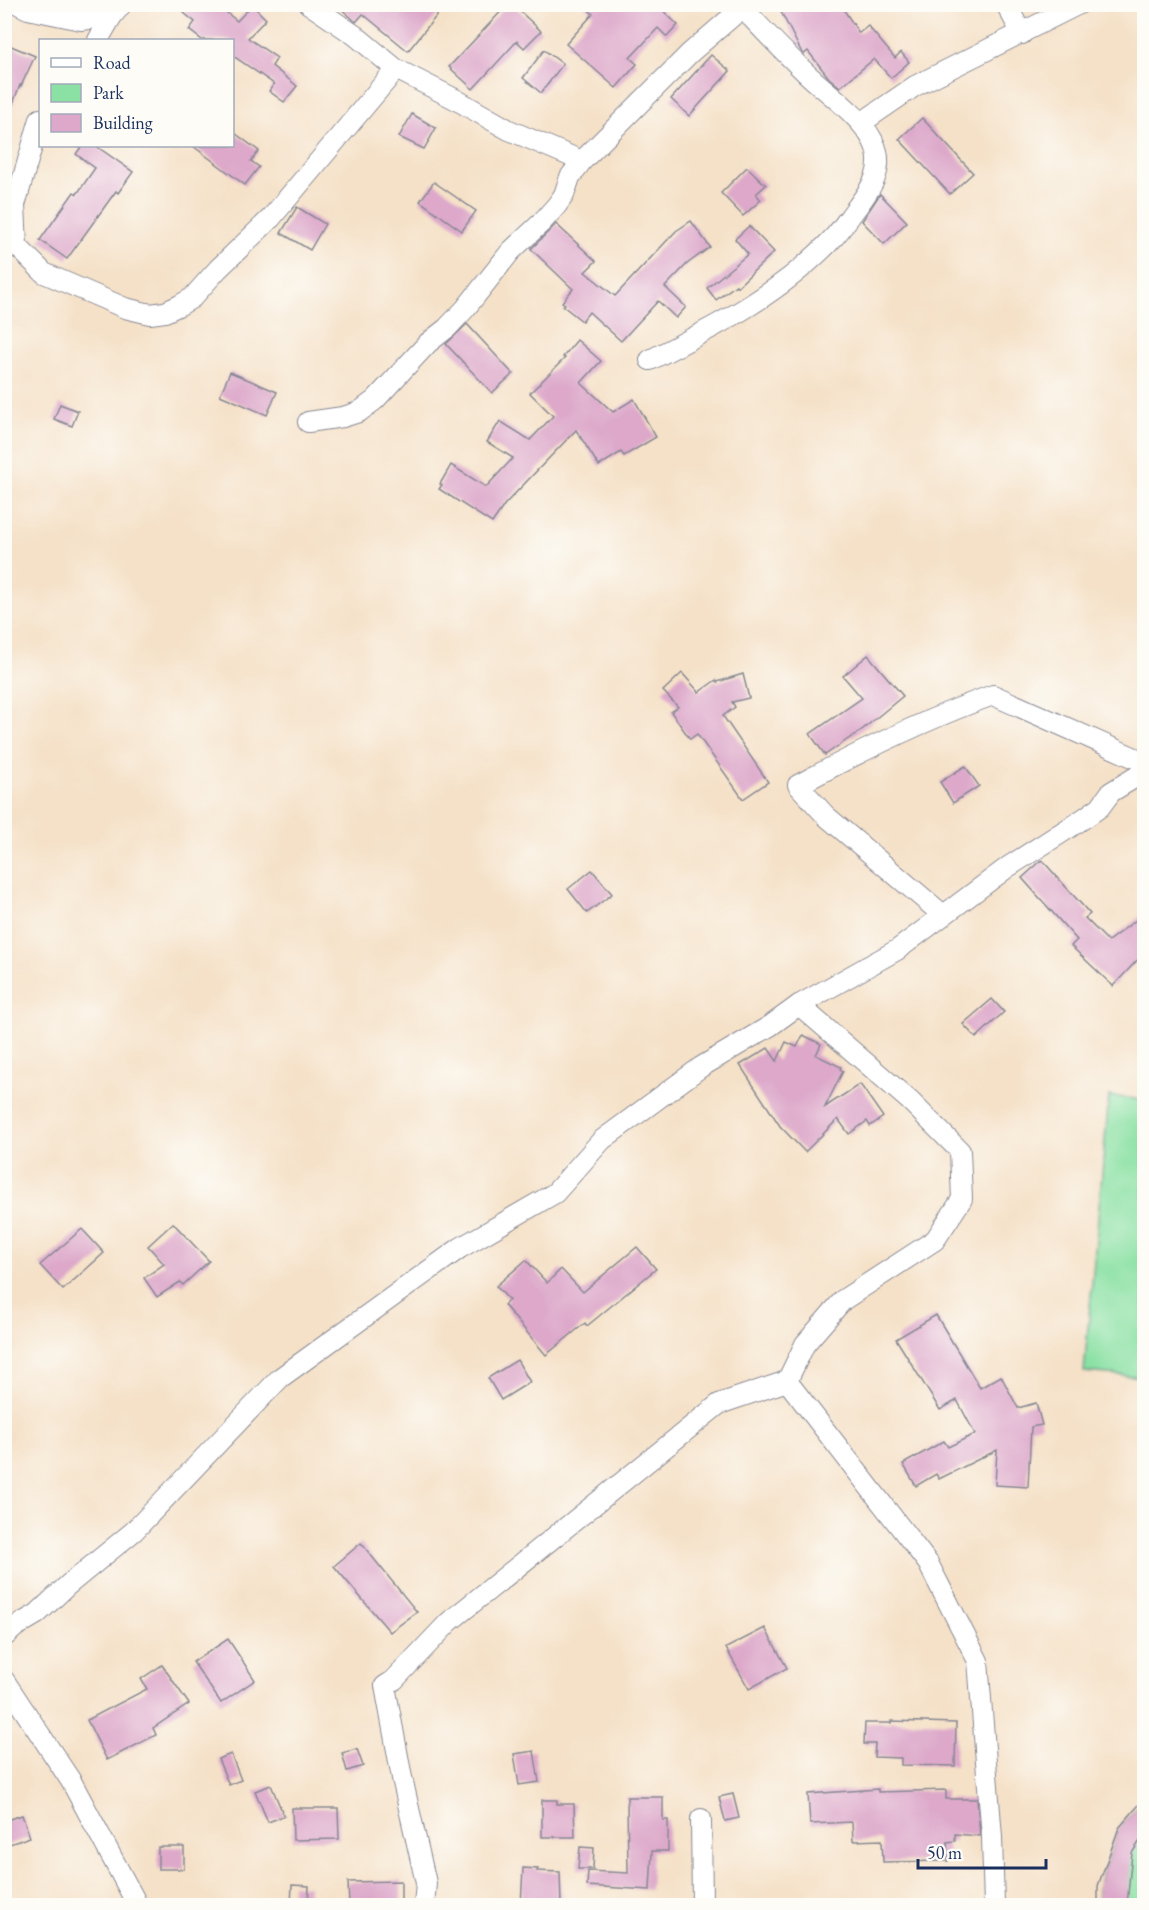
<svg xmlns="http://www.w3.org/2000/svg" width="1149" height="1910" font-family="'EB Garamond',serif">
  <rect width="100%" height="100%" fill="#fdfcf7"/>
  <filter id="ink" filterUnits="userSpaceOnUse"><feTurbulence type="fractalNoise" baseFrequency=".0167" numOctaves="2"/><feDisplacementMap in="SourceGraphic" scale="12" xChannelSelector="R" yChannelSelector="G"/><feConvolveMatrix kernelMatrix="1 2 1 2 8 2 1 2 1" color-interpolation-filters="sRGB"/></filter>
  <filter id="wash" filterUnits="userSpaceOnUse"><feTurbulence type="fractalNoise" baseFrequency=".008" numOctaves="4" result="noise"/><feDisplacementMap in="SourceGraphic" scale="24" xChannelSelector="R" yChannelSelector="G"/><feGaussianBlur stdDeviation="1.35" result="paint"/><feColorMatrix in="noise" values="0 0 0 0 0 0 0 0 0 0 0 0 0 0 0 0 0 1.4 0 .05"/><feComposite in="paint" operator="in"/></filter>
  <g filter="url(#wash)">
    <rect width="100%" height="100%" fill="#f5e1c8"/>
    <g fill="#8be1a4" stroke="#538881" stroke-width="1.5">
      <path d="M1109,1096L1144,1100V1377L1084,1372Z"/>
      <path d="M1144,1799V1905L1098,1906V1886L1119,1828Z"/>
    </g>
    <g id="blocks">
      <g fill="#dda8ca">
        <path d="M191,4H216L237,21L252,5L266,19L248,38L277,58L272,66L297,86L284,102L269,91L274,84L232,55V40H202L189,30L195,22L184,13Z"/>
        <path d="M336,4H446L408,51L363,14L356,22Z"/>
        <path d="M508,4H512L541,31L524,48L517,41L473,89L449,67Z"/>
        <path d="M583,4H656L678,25L667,37L658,28L630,58L637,64L616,88L566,44L593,14Z"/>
        <path d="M777,4H840L859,33L868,26L895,58L901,52L909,62L891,78L874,59L840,87L829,78L808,51L804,54L802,53Z"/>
        <path d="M4,43L35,56L21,86L20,85L6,121Z"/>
        <path d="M544,50L563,64L541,93L523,78Z"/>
        <path d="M711,55L730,71L689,116L671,99Z"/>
        <path d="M412,114L436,128L424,149L399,137Z"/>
        <path d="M922,118L973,173L950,194L899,139Z"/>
        <path d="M232,131L259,151L251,161L259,167L245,185L193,146H232Z"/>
        <path d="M82,146H96L133,172L118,193L116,191L67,259L40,240L74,192L77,194L95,168L76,154Z"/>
        <path d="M747,167L766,185L756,194L761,200L743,216L721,193Z"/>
        <path d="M434,182L476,211L462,231L420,201Z"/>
        <path d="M880,194L907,222L884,244L862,221Z"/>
        <path d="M297,207L325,224L310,250L281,233Z"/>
        <path d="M691,221L710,247L687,264L665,287L686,307L676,318L658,301L621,341L589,312L582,321L563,306L565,304L562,302L573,289L531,249L556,224L596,261L585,272L615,296L676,231Z"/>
        <path d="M749,226L774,252L737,287L736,285L716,300L707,288L748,254L735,239Z"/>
        <path d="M467,324L513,374L492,393L446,344Z"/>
        <path d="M577,340L601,361L581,383L613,412L634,399L656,437L624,456L621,452L599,466L576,430L505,504L492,523L439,489L442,485L440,484L451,465L486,487L513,458L487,442L500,421L530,440L553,416L530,393L565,358L563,357Z"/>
        <path d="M230,372L277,392L267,415L220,395Z"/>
        <path d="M60,404L78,411L72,426L54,419Z"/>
        <path d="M868,655L903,696L863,729L825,755L810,734L862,698L843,676Z"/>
        <path d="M682,673L699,692L716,680L717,682L743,674L749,698L732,702L735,707L723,716L768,782L743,799L697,734L690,739L671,712L678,707L663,691Z"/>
        <path d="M965,766L979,786L953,803L940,782Z"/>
        <path d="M1042,860L1090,914L1085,918L1108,941L1144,914V953L1113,986L1071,946L1077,940L1022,878Z"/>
        <path d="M592,870L612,894L587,913L568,889Z"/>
        <path d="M992,999L1004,1012L976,1038L963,1024Z"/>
        <path d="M803,1035L821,1044L816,1055L841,1067L840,1069L843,1071L825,1107L860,1084L883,1117L870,1126L867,1121L849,1134L838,1119L805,1152L780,1126L740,1065L768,1048L777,1061L786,1042L797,1047Z"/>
        <path d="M173,1223L209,1261L183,1285L180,1282L157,1297L144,1278L164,1264L148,1246Z"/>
        <path d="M82,1229L104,1253L63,1290L40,1265Z"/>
        <path d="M637,1247L656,1269L587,1326L585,1323L546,1355L504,1305L509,1300L496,1286L526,1260L547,1283L561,1269L583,1292Z"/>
        <path d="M936,1315L980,1388L1001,1376L1018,1408L1036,1403L1042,1425L1031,1427L1028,1487L995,1485L997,1450L939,1479L936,1474L916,1486L903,1464L944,1441L948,1447L975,1434L957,1400L940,1410L896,1339Z"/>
        <path d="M517,1360L530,1382L501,1400L488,1378Z"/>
        <path d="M361,1543L417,1612L390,1632L334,1566Z"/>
        <path d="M765,1628L787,1668L749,1689L726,1648Z"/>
        <path d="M228,1639L255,1680L221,1703L193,1662Z"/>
        <path d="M162,1665L189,1704L153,1728L156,1735L107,1760L87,1720L147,1689L141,1679Z"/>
        <path d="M891,1721L956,1723L955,1766L901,1765V1758L874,1757L875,1744H864L865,1723H891Z"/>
        <path d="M357,1749L363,1766L347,1771L342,1753Z"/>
        <path d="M534,1751L539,1782L519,1785L514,1754Z"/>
        <path d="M231,1754L241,1780L229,1785L218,1759Z"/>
        <path d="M271,1785L284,1816L268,1822L255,1791Z"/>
        <path d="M878,1789V1792L946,1790V1799H977L980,1836L955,1834V1841L947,1842L948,1861L883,1862L882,1840L853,1841L852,1822L810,1824L808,1794Z"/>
        <path d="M733,1794L739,1818L725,1821L719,1797Z"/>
        <path d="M627,1797H663V1820H668V1851H652L650,1890L587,1886L588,1871L628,1873Z"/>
        <path d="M1144,1799V1835L1132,1853L1127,1905H1098V1886L1119,1828Z"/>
        <path d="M542,1800H557V1804H574L575,1837H542Z"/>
        <path d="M292,1808H338L339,1839L293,1840Z"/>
        <path d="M22,1815L30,1837L4,1846V1821Z"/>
        <rect x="158" y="1847" width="26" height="22"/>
        <path d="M580,1847L594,1848L593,1869H578Z"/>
        <path d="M523,1868L538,1869L537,1871L560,1872L561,1905H521Z"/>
        <path d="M401,1881V1905H349L348,1882Z"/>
        <path d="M292,1885L309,1886L308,1905H291Z"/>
      </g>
    </g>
  </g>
  <g filter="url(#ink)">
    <use href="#blocks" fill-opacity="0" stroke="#888893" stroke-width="1.5"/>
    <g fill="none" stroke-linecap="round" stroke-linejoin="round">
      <defs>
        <g id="street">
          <path d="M18,4L28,9L81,20L112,16"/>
          <path d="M309,4L356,36L396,69L455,99L509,130L582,161"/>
          <path d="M1006,4L1022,34"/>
          <path d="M98,40L112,16L122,4"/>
          <path d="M40,119L15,205L17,246L44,273L125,308L150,314L165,312L180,305L192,298L218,269L271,218L396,69"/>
          <path d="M861,123L915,86L1079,4"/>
          <path d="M650,360C717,326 784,292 835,236C842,228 848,219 854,211C870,190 887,169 873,141C860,115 827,93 806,73C783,51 761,28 739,4"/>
          <path d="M308,422L343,417L359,412L375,400L428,343L447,328L465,309L511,251L541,223L557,205L564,195L570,177L582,161L690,53L742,8"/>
          <path d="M943,915L826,816L798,785C861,751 926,719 993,695L1144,762"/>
          <path d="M799,1005L910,1101L960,1151L962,1199L935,1240L843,1300L805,1344L787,1381L928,1563L978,1661L992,1837L994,1906"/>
          <path d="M4,1637L15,1627L37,1614L68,1585L134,1531L280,1378L460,1248L555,1193L602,1140L701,1067L770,1026L799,1005L897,950L1008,867L1086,817L1100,807L1111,792L1144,772"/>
          <path d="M4,1680L71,1781L138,1906"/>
          <path d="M701,1819L702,1906"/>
          <path d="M424,1906L426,1883L402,1778L385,1686L394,1680L449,1622L719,1404L787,1381"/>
        </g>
      </defs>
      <use href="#street" stroke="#888893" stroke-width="22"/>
      <use href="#street" stroke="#fff" stroke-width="20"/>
    </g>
  </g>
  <rect width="1149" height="1910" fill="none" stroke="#fdfcf7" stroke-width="24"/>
  <rect x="39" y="39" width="195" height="108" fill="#fdfcf7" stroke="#a3aaba" stroke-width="1.5"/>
  <rect x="51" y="58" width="30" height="9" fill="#ffffff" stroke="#a3aaba" stroke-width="1.5"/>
  <text x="93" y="69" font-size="18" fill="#1b2f5e">Road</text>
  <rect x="51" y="84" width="30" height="18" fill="#8be1a4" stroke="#a3aaba" stroke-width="1.5"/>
  <text x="93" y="99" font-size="18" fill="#1b2f5e">Park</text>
  <rect x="51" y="114" width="30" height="18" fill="#dda8ca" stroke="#a3aaba" stroke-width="1.5"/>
  <text x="93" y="129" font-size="18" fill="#1b2f5e">Building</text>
  <path d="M918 1859v9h128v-9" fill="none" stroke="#1b2f5e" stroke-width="3"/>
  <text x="927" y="1859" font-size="18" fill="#1b2f5e" stroke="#fdfcf7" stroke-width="4.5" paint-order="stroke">50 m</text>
</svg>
